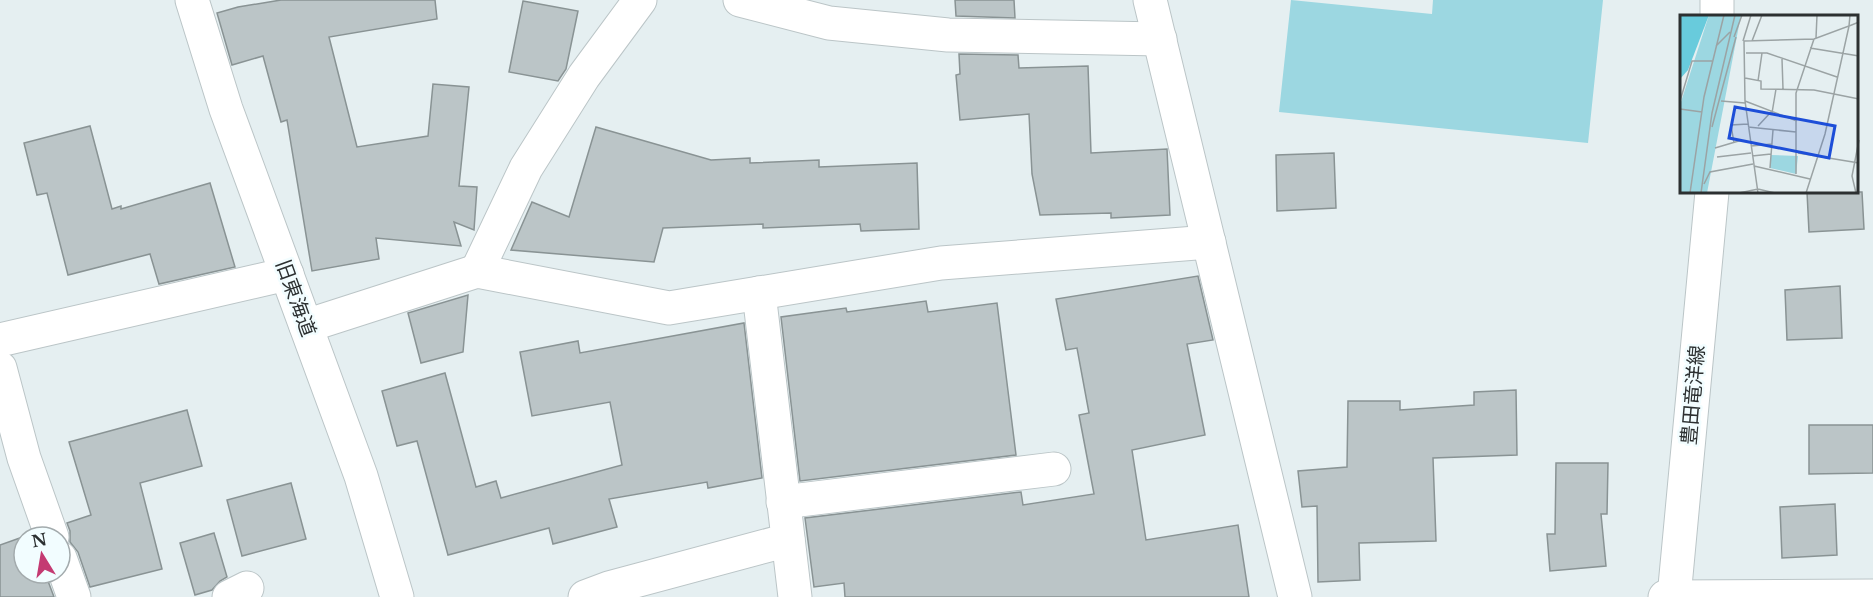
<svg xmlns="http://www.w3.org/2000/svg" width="1873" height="597" font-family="'Libre Baskerville','Noto Sans JP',serif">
  <rect width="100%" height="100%" fill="#e5eff1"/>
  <path fill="#9cd7e1" d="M1291,0L1432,14L1433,0H1603L1588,143L1279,112Z"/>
  <g fill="#bbc5c7" stroke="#899394" stroke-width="1.5">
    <path d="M281,0H435L437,19L329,37L357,147L428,136L433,84L469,87L459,186L477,187L474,230L454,222L461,246L376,238L379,259L312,271L287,120L281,122L263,56L232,65L217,13L238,7Z"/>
    <path d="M955,0H1014L1015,18L956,16Z"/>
    <path d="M523,1L578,11L566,69L558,81L509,72Z"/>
    <path d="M959,54L1018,55L1019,68L1088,66L1091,153L1167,149L1170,215L1111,218V213L1040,215L1032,174L1029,114L960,120L956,75L960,74Z"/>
    <path d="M90,126L112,209L121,206V209L210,183L235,267L159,284L150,254L68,275L47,193L37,195L24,143Z"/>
    <path d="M596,127L711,160L750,158V163L819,160V167L917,163L919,229L861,231L860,224L763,228V224L663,228L654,262L511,250L532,202L569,217Z"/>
    <path d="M1334,153L1336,208L1277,211L1276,155Z"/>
    <path d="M1807,192H1862L1864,229L1809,232Z"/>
    <path d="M1198,276L1213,340L1187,344L1205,435L1132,450L1146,540L1238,525L1249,597H845L844,583L814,587L805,518L1021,492L1023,505L1094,494L1079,415L1089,413L1077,348L1066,350L1056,299Z"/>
    <path d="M1840,286L1842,338L1787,340L1785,290Z"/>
    <path d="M468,295L463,352L421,363L408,313Z"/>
    <path d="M926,301L928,312L997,303L1016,455L800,481L781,317L846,308L847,312Z"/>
    <path d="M744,323L762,478L708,488L707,482L609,499L617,527L553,544L549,528L448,555L417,441L397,446L382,391L445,373L476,487L496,481L501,498L622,465L610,402L532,416L520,352L578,341L580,353Z"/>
    <path d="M1516,390L1517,455L1433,458L1436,541L1359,543L1360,580L1318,582L1317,506L1302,507L1298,471L1347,467L1348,401H1400V410L1474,405V392Z"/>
    <path d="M187,410L202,466L140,483L162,569L90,587L78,552L70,542V531L67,523L91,515L69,442Z"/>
    <path d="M1809,425H1873V473L1809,474Z"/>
    <path d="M1556,463H1608L1607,514H1601L1606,566L1550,571L1547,534H1555Z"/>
    <path d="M291,483L306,539L242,556L227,500Z"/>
    <path d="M1835,504L1837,555L1782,558L1780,507Z"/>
    <path d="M214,533L227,577L220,581L212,590L195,595L180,543Z"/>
    <path d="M31,534L32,537H24V573H45L54,597H0V545Z"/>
  </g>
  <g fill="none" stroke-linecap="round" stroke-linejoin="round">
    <defs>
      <g id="minor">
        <path d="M192,0L226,109L361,476L397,597"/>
        <path d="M740,0L829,23L948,35L1160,39"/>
        <path d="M1150,0L1295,597"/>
        <path d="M477,271L526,168L584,76L640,0"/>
        <path d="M759,293L795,597"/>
        <path d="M306,326L477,271L669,308L941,263L1209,242"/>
        <path d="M0,340L287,274"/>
        <path d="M0,368L24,458L52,537"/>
        <path d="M783,502L1054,469"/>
        <path d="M60,558L74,597"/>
        <path d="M229,597L247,588"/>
        <path d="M585,597L609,588L788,540"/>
        <path d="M1665,597L1873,596"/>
      </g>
      <g id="major">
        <path d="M1717,16V0"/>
        <path d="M1674,597L1712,192"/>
      </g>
    </defs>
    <use href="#minor" stroke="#bbc5c7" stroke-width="35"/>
    <use href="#major" stroke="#bbc5c7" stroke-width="35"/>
    <use href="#minor" stroke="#fff" stroke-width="33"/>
    <use href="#major" stroke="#fff" stroke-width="33"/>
  </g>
  <g text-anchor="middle" stroke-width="5" stroke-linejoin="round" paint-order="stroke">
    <g font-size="20" fill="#2c3031" stroke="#f2fdff">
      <text transform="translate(296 298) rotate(70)" y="7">旧東海道</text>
      <text transform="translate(1693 395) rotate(-85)" y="7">豊田竜洋線</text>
    </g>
  </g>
  <g transform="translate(1680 15)">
    <rect width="178" height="178" fill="#e5eff1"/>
    <path d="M29,0H61L27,178H0V90ZM91,140L118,141L116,159L90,153Z" fill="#9cd7e1"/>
    <path d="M0,0H29L8,55L0,64Z" fill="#68cbdc"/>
    <path fill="none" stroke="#9ba3a4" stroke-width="1.5" d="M54,22L62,0M136,23L137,0M63,26L71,0M64,26L65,86L78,178M64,26L134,24L169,11L170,0M72,26L82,0M36,31L50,17M130,33L179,41M66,38H87L157,62M102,44L103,74M65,63L81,66V74L134,75L179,84M78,66L82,38M0,86L12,46H32M41,86L65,88M65,86L117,106M0,94L22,97M92,98L96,74M78,111L91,97M32,112L56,22M68,112L116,117M54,128L51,110L68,109M71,131L92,129M35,133L62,125M118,138L179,148M72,141L91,139M37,142L71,138M74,151L130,164M90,153L93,115M116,159V78L134,24M24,169L30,157L73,149M10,178L24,82L44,0M21,178L32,98L55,0M59,178L78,174L95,178M126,178L145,119L169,11L179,7M176,178L172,161L179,125"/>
    <path fill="#1d4ed8" fill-opacity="0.15" stroke="#1d4ed8" stroke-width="3" d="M55,92L155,111L149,143L49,123Z"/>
    <rect width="178" height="178" fill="none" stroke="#2c3031" stroke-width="3"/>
  </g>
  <g transform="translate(42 555) rotate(349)"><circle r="28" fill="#f2fdff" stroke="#a3abad" stroke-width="1.5"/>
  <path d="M0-4.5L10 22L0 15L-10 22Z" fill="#c43a72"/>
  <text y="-9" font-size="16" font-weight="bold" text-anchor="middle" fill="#2c3031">N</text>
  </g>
</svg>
